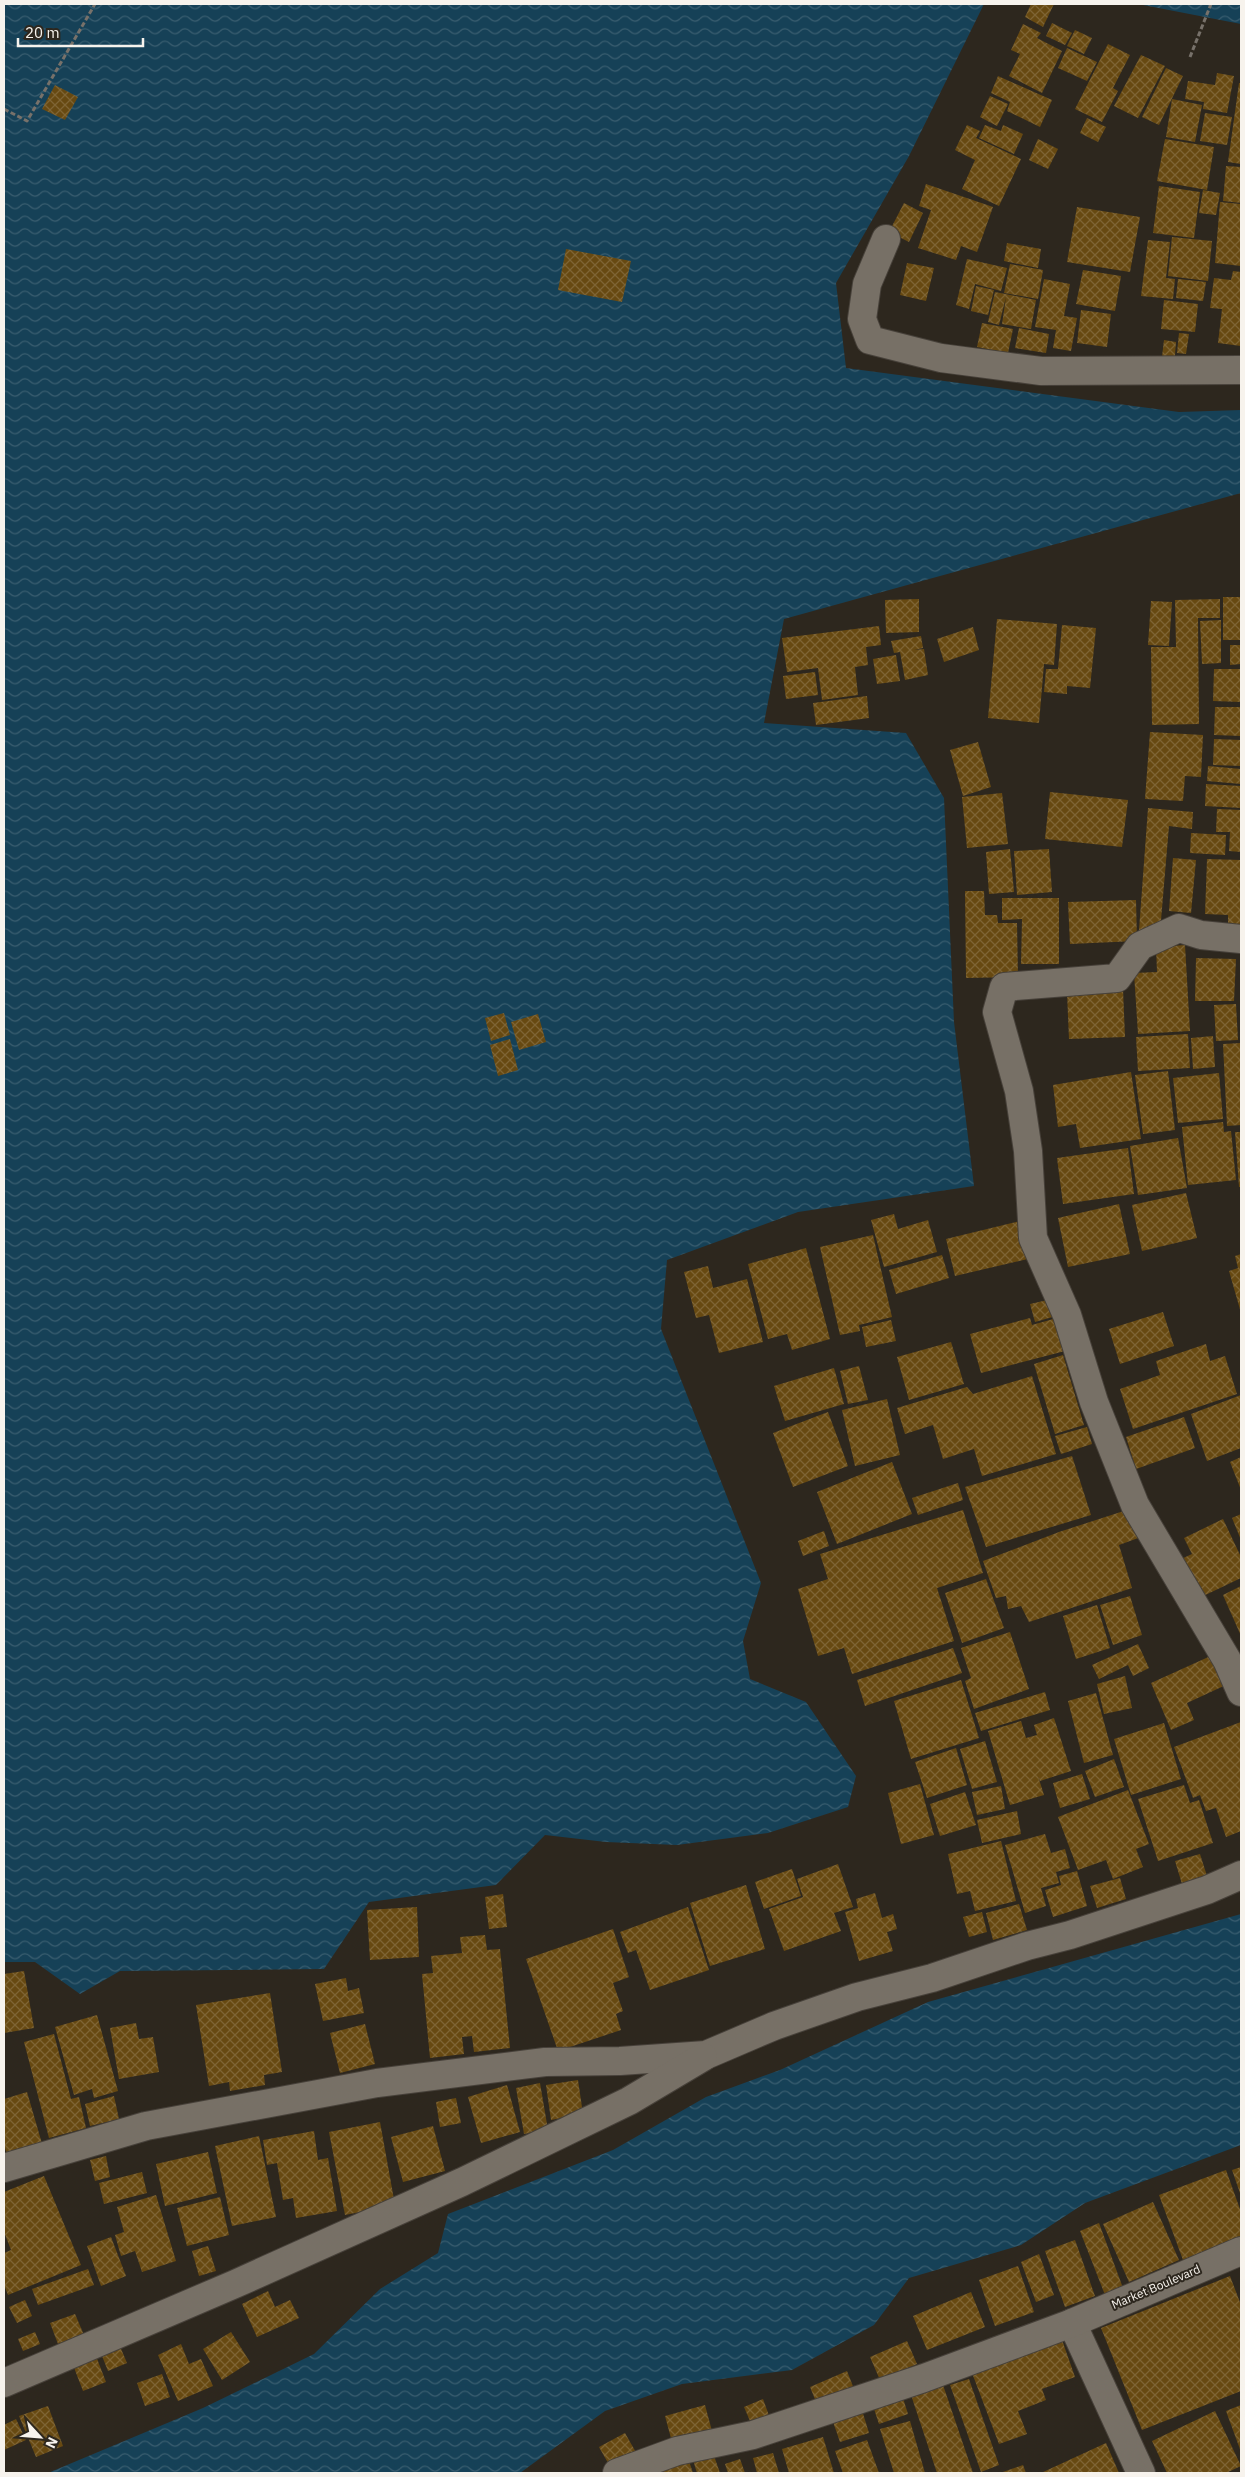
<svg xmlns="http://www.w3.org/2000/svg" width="1245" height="2477" font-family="'IBM Plex Sans',sans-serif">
  <defs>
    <pattern id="water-waves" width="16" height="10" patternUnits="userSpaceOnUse" patternTransform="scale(1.25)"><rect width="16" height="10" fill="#164157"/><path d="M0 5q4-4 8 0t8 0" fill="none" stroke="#395d6f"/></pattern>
    <pattern id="building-cross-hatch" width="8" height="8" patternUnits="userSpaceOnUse" patternTransform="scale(1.25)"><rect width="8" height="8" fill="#674911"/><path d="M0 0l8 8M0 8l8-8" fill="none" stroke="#7e6434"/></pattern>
  </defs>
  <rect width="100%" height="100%" fill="#2d271e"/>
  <g fill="url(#water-waves)">
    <path d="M4,4H984L909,156L836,283L846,368L1179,412L1241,410V493L784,619L764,723L906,733L944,798L954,1022L974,1186L798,1212L667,1260L661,1329L761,1583L743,1641L750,1679L806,1702L856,1776L848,1807L768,1833L677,1845L606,1842L545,1835L496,1885L369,1902L324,1969L120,1971L80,1994L35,1962H4Z"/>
    <path d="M1138,4H1241V24Z"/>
    <path d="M1241,1914V2145L1085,2203L1021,2245L909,2278L874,2325L792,2370L682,2384L605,2411L520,2473H48L203,2408L314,2354L380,2289L438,2253L448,2214L613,2150L706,2097L780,2070L928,2002Z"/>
  </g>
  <g fill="url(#building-cross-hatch)">
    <path d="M1031,4H1054L1043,27L1025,17Z"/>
    <path d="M1052,23L1072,33L1065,45L1046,36Z"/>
    <path d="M1023,24L1041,33L1037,38L1062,51L1042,93L1009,76L1020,54L1011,50Z"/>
    <path d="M1075,30L1092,38L1084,54L1067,46Z"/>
    <path d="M1108,44L1130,55L1113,88L1118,91L1102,122L1075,109Z"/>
    <path d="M1067,48L1097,62L1087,81L1058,68Z"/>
    <path d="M1141,55L1165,66L1138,118L1114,106Z"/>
    <path d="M1166,68L1183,76L1159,125L1142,117Z"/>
    <path d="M1217,73L1234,76L1227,113L1203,109L1204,102L1185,99L1188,81L1215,85Z"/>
    <path d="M998,76L1052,100L1040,127L1007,111L1010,102L991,93Z"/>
    <path d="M1239,83H1241V164L1228,162Z"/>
    <path d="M55,85L78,97L65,120L42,109Z"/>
    <path d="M990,96L1008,104L997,126L980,117Z"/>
    <path d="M1172,99L1202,105L1195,142L1166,137Z"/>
    <path d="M1205,113L1232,117L1227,145L1200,141Z"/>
    <path d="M1087,118L1106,127L1098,142L1080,133Z"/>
    <path d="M967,125L980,131L976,138L1021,159L999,206L962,189L975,160L955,150Z"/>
    <path d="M985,125L1001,131L1003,125L1023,134L1014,154L979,138Z"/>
    <path d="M1038,139L1058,149L1048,169L1029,160Z"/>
    <path d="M1165,139L1214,147L1207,190L1157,181Z"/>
    <path d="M1226,166L1241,167V203L1223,201Z"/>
    <path d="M926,184L993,207L977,252L961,246L956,260L918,248L931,210L919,206Z"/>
    <path d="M1159,186L1200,192L1194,238L1153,233Z"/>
    <path d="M1203,190L1220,193L1216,215L1199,213Z"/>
    <path d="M1220,202L1241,204V266L1215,263Z"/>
    <path d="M904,203L923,213L909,242L889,232Z"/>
    <path d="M1077,207L1140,217L1130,272L1067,262Z"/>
    <path d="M1172,237L1212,241L1208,281L1168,276Z"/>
    <path d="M1148,240L1170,242L1166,278L1175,279L1173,299L1141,296Z"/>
    <path d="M1007,243L1041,249L1038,268L1004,261Z"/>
    <path d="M566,249L631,261L622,302L558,290Z"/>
    <path d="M967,259L1007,268L1001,291L975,284L969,309L956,305Z"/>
    <path d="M907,263L934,268L926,301L900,295Z"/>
    <path d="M1010,264L1043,270L1038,299L1004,293Z"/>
    <path d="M1083,270L1121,276L1115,311L1076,304Z"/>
    <path d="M1233,271L1241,272V346L1218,343L1222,309L1210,308L1214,278L1231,280Z"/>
    <path d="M1044,279L1070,284L1064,316L1077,318L1071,351L1053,348L1056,330L1035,327Z"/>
    <path d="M1178,279L1206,282L1203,301L1176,298Z"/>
    <path d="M976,286L994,290L988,315L971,311Z"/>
    <path d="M995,292L1036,300L1031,329L1002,324L1006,297L999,325L988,322Z"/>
    <path d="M1164,300L1198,304L1195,332L1161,329Z"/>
    <path d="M1081,310L1111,314L1107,347L1077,343Z"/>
    <path d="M982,323L1013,329L1008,353L977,347Z"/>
    <path d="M1019,328L1049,334L1046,353L1015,348Z"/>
    <path d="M1179,333L1189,334L1186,354L1177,353Z"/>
    <path d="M1164,340L1176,342L1174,367L1161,365Z"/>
    <rect x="1223" y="597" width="18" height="43"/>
    <path d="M919,599V632L886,633L885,600Z"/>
    <path d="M1220,599V618H1198L1199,724L1152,725L1151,647H1176L1175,600Z"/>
    <path d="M1151,601L1172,602L1169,646L1148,645Z"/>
    <path d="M997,619L1057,624L1054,665L1044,664L1039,723L988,718Z"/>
    <path d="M1221,620V663L1202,664L1200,621Z"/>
    <path d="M1062,625L1096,628L1090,688L1067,686V694L1044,692L1046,669H1058Z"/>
    <path d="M879,626L881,645L866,647L868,665L855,667L858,695L822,700L818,668L787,672L782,638Z"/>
    <path d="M973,627L979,650L944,662L937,639Z"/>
    <path d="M921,636L923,648L914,650L924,649L928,675L905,680L900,652L894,653L891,641Z"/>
    <path d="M1230,645H1241V664L1230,665Z"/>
    <path d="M896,655L900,681L877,684L873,659Z"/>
    <path d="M1214,669H1241V702L1213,701Z"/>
    <path d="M815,672L818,695L786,699L783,676Z"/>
    <path d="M867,696L869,718L816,725L813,703Z"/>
    <path d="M1215,707H1241V736L1214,735Z"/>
    <path d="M1150,732L1203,735L1201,777L1185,776L1183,801L1145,799Z"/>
    <path d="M1214,739L1241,740V766L1213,765Z"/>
    <path d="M978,742L991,787L963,796L950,750Z"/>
    <path d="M1208,766L1241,769V784L1207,781Z"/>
    <path d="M1206,784L1241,786V808L1205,806Z"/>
    <path d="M1050,792L1128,800L1122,847L1045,839Z"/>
    <path d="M1002,793L1008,844L967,848L962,797Z"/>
    <path d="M1148,808L1193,812L1192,829L1169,826L1160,932L1139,930Z"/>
    <path d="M1217,809L1241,810V852L1229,851L1230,832H1216Z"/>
    <path d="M1191,833L1226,835L1225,855L1190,853Z"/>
    <path d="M1010,849L1014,892L989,894L986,852Z"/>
    <path d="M1049,849L1052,892L1017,895L1014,851Z"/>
    <path d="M1173,858L1196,860L1191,913L1169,911Z"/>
    <path d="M1207,859L1241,860V930H1228V915L1205,914Z"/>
    <path d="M965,891H984L985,915H997L998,923H1017L1018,977L966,978Z"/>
    <path d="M1002,898H1059V964H1021L1022,919L1002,920Z"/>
    <path d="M1136,900L1137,941L1070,944L1068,902Z"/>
    <path d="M1185,945L1190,1031L1138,1034L1134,973L1157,972L1156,947Z"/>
    <path d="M1196,958L1236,959L1234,1001H1195Z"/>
    <path d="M1123,989L1125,1037L1069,1039L1067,992Z"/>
    <path d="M1236,1004L1238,1040L1216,1041L1214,1005Z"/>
    <path d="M504,1013L510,1035L491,1041L485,1018Z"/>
    <path d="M538,1014L546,1042L519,1050L511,1022Z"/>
    <path d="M1188,1034L1190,1068L1138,1071L1136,1037Z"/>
    <path d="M1213,1036L1215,1067L1193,1069L1191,1038Z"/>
    <path d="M510,1039L518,1070L498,1076L490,1045Z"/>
    <path d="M1241,1043V1125L1227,1126L1223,1044Z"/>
    <path d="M1168,1071L1175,1130L1143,1134L1135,1075Z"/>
    <path d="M1131,1072L1141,1139L1080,1148L1076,1124L1058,1127L1053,1085Z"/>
    <path d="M1219,1073L1223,1119L1178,1123L1173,1078Z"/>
    <path d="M1223,1122L1224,1132L1231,1131L1236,1180L1188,1185L1182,1127Z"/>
    <path d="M1235,1132H1241V1187H1239Z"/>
    <path d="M1178,1138L1187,1188L1138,1195L1130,1146Z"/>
    <path d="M1128,1148L1134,1194L1063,1204L1057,1158Z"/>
    <path d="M1186,1193L1197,1238L1142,1251L1132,1205Z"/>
    <path d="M1119,1204L1130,1254L1068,1267L1058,1218Z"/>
    <path d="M894,1214L898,1229L928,1220L937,1252L884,1267L871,1220Z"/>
    <path d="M1024,1220L1032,1258L955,1276L946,1239Z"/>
    <path d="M873,1235L892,1317L859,1325L860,1331L840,1335L820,1247Z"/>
    <path d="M806,1248L830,1339L792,1350L787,1334L768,1339L748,1264Z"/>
    <path d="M1241,1254V1313L1229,1271L1238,1268L1235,1256Z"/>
    <path d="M942,1255L949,1278L896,1294L889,1270Z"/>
    <path d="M708,1266L713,1288L747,1279L763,1342L719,1353L709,1315L696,1318L684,1272Z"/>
    <path d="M1052,1299L1056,1316L1035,1322L1030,1304Z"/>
    <path d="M1163,1312L1174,1346L1120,1364L1109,1329Z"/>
    <path d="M1030,1318L1032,1325L1057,1318L1065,1351L981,1373L970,1334Z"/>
    <path d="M891,1320L896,1341L866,1347L862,1327Z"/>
    <path d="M951,1342L964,1384L909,1400L897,1357Z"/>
    <path d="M1206,1344L1210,1361L1225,1356L1237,1394L1133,1429L1120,1389L1160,1375L1156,1361Z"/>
    <path d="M1063,1355L1084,1425L1055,1434L1034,1364Z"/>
    <path d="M859,1366L868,1400L848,1404L840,1371Z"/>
    <path d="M834,1368L844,1404L785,1421L774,1386Z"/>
    <path d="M1032,1376L1056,1454L982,1476L974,1449L943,1459L933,1425L905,1434L897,1408L967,1387L973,1394Z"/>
    <path d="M1241,1395V1448L1207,1461L1191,1414Z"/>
    <path d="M887,1399L900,1455L855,1466L842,1410Z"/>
    <path d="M828,1412L848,1466L793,1487L773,1433Z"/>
    <path d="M1184,1417L1195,1448L1136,1469L1126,1437Z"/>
    <path d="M1087,1427L1092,1444L1061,1454L1055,1436Z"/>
    <path d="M1072,1456L1091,1515L986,1547L965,1487Z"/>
    <path d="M1241,1457V1490L1230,1462Z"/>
    <path d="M892,1462L912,1514L837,1544L817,1492Z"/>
    <path d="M958,1483L963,1500L918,1515L912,1498Z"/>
    <path d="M1130,1509L1141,1537L1119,1545L1132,1588L1029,1622L1021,1606L1008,1609L1006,1596L996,1598L983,1561L1059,1532Z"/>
    <path d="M963,1510L983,1573L937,1588L954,1641L852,1674L844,1648L818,1656L798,1589L828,1579L820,1554Z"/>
    <path d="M1241,1514V1540L1232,1518Z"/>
    <path d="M1223,1519L1241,1557V1578L1197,1599L1179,1560L1192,1554L1184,1538Z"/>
    <path d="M824,1531L829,1546L803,1556L798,1541Z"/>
    <path d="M986,1579L1004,1628L962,1643L945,1593Z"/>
    <path d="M1241,1586V1636L1223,1595Z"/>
    <path d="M1130,1596L1142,1635L1113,1645L1100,1605Z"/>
    <path d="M1097,1605L1110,1648L1076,1659L1063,1616Z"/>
    <path d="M1010,1632L1029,1689L974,1709L965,1681L971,1678L961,1648Z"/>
    <path d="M1138,1644L1149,1668L1133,1676L1128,1665L1099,1679L1092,1665Z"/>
    <path d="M953,1648L962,1673L865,1706L857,1680Z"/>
    <path d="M1215,1654L1228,1684L1187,1703L1194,1720L1171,1730L1151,1683Z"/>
    <path d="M1125,1676L1132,1708L1104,1714L1097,1684Z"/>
    <path d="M961,1680L979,1738L911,1759L894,1701Z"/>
    <path d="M1045,1692L1050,1710L981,1731L975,1713Z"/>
    <path d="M1096,1693L1113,1755L1084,1763L1068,1701Z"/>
    <path d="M1054,1718L1071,1771L1040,1781L1038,1776L1044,1795L1010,1805L988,1731L1021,1721L1026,1738L1037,1735L1034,1725Z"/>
    <path d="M1241,1722V1831L1226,1837L1216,1808L1206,1811L1200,1795L1193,1798L1174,1747Z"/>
    <path d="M1164,1723L1181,1779L1131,1795L1114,1739Z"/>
    <path d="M985,1741L997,1782L972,1789L960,1749Z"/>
    <path d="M956,1748L967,1785L927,1798L915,1762Z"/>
    <path d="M1114,1759L1124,1787L1095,1797L1085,1771Z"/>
    <path d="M1082,1774L1090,1799L1060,1808L1053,1783Z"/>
    <path d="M920,1784L934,1835L901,1844L888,1793Z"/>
    <path d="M1184,1785L1190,1803L1199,1800L1213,1843L1158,1861L1138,1799Z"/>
    <path d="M1001,1786L1005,1809L977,1815L972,1792Z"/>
    <path d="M1128,1790L1149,1844L1136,1849L1143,1867L1113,1879L1106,1860L1078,1870L1058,1817Z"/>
    <path d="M965,1792L976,1825L940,1836L930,1804Z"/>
    <path d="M1017,1811L1021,1834L982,1843L977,1820Z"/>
    <path d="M1045,1834L1051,1853L1065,1849L1070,1868L1056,1872L1059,1883L1041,1888L1046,1906L1025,1913L1005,1845Z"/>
    <path d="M1001,1841L1016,1901L975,1911L970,1891L957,1894L948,1854Z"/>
    <path d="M1200,1854L1207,1876L1182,1884L1175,1861Z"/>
    <path d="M838,1864L853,1907L834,1913L841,1931L784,1951L769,1909L803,1897L797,1879Z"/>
    <path d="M792,1869L801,1896L764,1909L755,1882Z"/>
    <path d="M1077,1871L1087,1906L1053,1917L1045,1890L1061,1885L1059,1876Z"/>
    <path d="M1120,1878L1126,1899L1097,1908L1090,1886Z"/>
    <path d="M746,1885L765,1949L710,1966L690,1903Z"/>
    <path d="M875,1893L882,1918L893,1914L897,1929L887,1932L893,1951L859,1961L845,1912L858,1908L856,1899Z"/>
    <path d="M503,1894L507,1927L489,1929L485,1897Z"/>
    <path d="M1019,1904L1027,1930L993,1940L986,1913Z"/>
    <path d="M417,1907L419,1957L370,1960L367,1910Z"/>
    <path d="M688,1907L709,1970L650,1990L636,1950L628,1953L620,1932Z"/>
    <path d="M982,1912L987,1932L969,1937L963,1917Z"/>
    <path d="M613,1929L629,1977L613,1983L623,2011L616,2014L621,2030L558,2051L526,1959Z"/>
    <path d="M485,1935L487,1950L500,1949L510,2048L474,2052L472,2036L462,2037L464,2054L430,2058L422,1974L433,1973L431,1956L462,1953L460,1937Z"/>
    <path d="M24,1971L34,2028L4,2033V1974Z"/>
    <path d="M346,1978L348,1991L359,1988L364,2013L323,2021L315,1984Z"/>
    <path d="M270,1993L282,2072L264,2075L265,2085L230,2091L229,2082L209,2086L196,2005Z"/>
    <path d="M97,2015L118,2091L94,2098L92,2089L74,2095L55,2027Z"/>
    <path d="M136,2023L139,2039L153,2037L159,2072L119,2079L110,2028Z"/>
    <path d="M365,2024L375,2064L340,2073L330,2033Z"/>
    <path d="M54,2034L71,2099L79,2097L86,2128L49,2138L24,2042Z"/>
    <path d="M578,2080L583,2114L551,2120L546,2085Z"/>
    <path d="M540,2083L548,2130L524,2134L516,2088Z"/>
    <path d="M507,2085L520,2132L481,2143L468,2097Z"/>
    <path d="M27,2092L43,2147L8,2159L4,2144V2099Z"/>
    <path d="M114,2096L119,2119L90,2126L85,2104Z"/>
    <path d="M456,2098L461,2123L440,2127L436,2102Z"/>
    <path d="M380,2122L395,2205L345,2215L329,2132Z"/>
    <path d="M433,2126L445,2171L403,2182L391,2137Z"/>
    <path d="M314,2131L318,2160L328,2158L337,2211L296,2218L293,2198L283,2200L277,2163L267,2165L263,2140Z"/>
    <path d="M259,2136L276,2217L232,2226L215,2146Z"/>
    <path d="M208,2152L217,2193L165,2206L156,2164Z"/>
    <path d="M106,2156L110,2177L95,2181L90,2160Z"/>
    <path d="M1241,2167V2196L1232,2170Z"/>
    <path d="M1226,2170L1241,2212V2237L1183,2260L1159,2195Z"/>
    <path d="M142,2172L147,2193L104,2204L99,2183Z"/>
    <path d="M44,2176L81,2265L8,2295L4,2285V2253L11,2250L4,2232V2192Z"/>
    <path d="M156,2195L176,2261L142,2272L135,2251L121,2256L115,2235L124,2232L117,2207Z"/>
    <path d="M220,2197L229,2235L187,2246L177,2208Z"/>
    <path d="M1153,2202L1179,2260L1129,2282L1103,2224Z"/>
    <path d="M1099,2223L1123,2288L1105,2295L1080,2231Z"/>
    <path d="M111,2237L126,2276L101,2286L87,2246Z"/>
    <path d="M1075,2240L1095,2296L1065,2307L1045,2251Z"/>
    <path d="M208,2246L216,2271L199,2276L192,2251Z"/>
    <path d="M1039,2254L1054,2295L1036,2302L1021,2262Z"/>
    <path d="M1018,2266L1034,2312L995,2326L979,2280Z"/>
    <path d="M88,2269L94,2285L38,2305L32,2289Z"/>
    <path d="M1230,2276L1241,2305V2391L1142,2430L1101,2328Z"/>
    <path d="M268,2291L275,2307L290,2300L299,2318L257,2337L242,2304Z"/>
    <path d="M971,2292L985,2327L927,2350L913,2316Z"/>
    <path d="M25,2300L32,2316L17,2323L9,2307Z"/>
    <path d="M75,2314L84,2335L58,2344L50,2323Z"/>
    <path d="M35,2332L40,2344L23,2351L18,2339Z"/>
    <path d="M231,2332L250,2362L222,2380L203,2349Z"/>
    <path d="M1062,2340L1075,2377L1042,2389L1046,2400L1018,2411L1027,2434L999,2444L972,2373Z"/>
    <path d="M907,2341L917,2364L880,2380L870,2357Z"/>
    <path d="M119,2344L127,2363L108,2371L100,2351Z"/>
    <path d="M181,2344L189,2364L201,2359L213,2386L178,2401L158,2355Z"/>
    <path d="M96,2356L106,2382L83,2391L73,2365Z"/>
    <path d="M847,2371L856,2394L819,2409L810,2387Z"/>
    <path d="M162,2374L170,2397L145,2406L137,2383Z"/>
    <path d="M969,2379L999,2465L981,2472L950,2385Z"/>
    <path d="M943,2385L973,2473H937L911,2395Z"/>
    <path d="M901,2392L908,2414L879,2424L872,2403Z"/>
    <path d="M763,2399L771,2421L753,2428L744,2407Z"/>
    <path d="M705,2405L712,2431L672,2442L665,2416Z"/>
    <path d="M1241,2405V2452L1226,2411Z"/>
    <path d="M48,2406L63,2446L36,2457L19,2416Z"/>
    <path d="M861,2407L869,2433L840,2442L831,2416Z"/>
    <path d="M1215,2411L1241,2466L1226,2473H1167L1152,2441Z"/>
    <path d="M16,2419L26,2440L4,2450V2425Z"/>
    <path d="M910,2421L925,2473H894L880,2429Z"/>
    <path d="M625,2433L638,2456L612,2470L599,2447Z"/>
    <path d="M823,2437L834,2473H789L782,2449Z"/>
    <path d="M867,2440L879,2473H843L835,2451Z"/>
    <path d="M1106,2443L1119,2473H1041Z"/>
    <path d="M713,2453L720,2473H697L693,2460Z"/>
    <path d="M773,2453L779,2473H757L753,2458Z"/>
    <path d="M740,2459L745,2473H728L725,2464Z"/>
    <path d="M689,2461L693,2473H652Z"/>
    <path d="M1023,2465L1026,2473H1000Z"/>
  </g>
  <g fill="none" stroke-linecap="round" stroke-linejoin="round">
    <defs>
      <g id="street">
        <path d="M886,239L867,284L862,319L870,340L941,358L1041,371L1241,370"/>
        <path d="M1241,939L1201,935L1179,928L1140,946L1117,978L1004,987L997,1012L1019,1091L1028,1151L1033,1238L1067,1315L1094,1402L1135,1505L1227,1660L1241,1692"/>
        <path d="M4,2168L146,2126L377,2083L545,2062L620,2061L706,2055L774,2026L857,1997L932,1978L1027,1946L1070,1935L1207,1890L1241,1875"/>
        <path d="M1072,2323L1141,2473"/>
        <path d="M4,2383L235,2284L462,2182L629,2101L703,2057"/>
        <path d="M617,2473L677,2451L753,2435L924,2378L1072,2323L1241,2251"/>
      </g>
    </defs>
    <use href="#street" stroke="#47413a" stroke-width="30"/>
    <g stroke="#77716a" stroke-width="3" stroke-dasharray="5 2.5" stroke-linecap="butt">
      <path d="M1190,57L1211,4"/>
      <path d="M4,109L27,121L95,4"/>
    </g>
    <use href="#street" stroke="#777066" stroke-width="28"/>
  </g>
  <g text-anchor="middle" stroke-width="4" stroke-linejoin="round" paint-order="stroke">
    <g font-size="12" fill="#f7f3ed" stroke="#2d271e">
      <text transform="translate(1156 2287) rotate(-23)" y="4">Market Boulevard</text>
    </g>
  </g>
  <rect width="1245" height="2477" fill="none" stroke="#f7f3ed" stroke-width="10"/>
  <g transform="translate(40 2437) rotate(116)" stroke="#2d271e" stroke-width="4" paint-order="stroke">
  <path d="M0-4L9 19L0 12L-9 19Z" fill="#f7f3ed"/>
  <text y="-8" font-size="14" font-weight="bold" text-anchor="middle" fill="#f7f3ed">N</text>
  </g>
  <path d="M18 38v8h125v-8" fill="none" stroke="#f7f3ed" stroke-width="2.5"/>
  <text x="25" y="38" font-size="15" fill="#f7f3ed" stroke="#2d271e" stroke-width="4" paint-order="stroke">20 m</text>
</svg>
